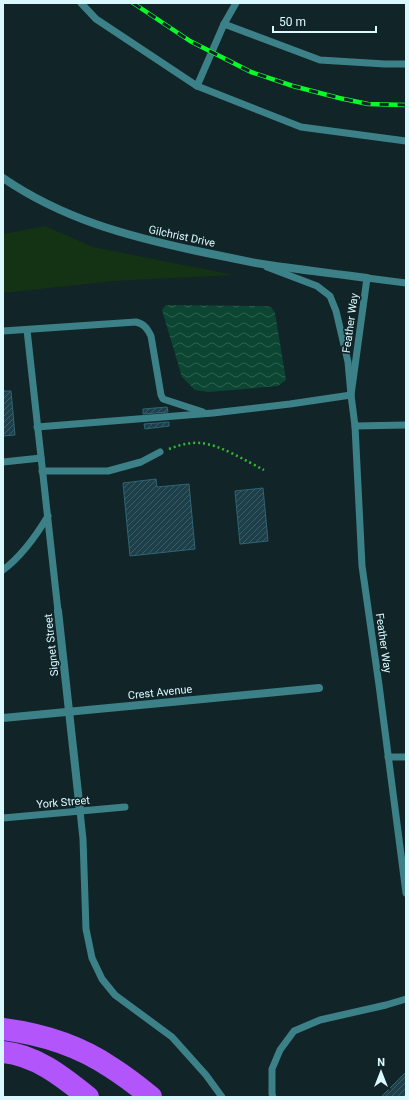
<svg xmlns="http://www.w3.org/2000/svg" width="409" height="1100" font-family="Roboto,sans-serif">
  <defs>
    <pattern id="water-waves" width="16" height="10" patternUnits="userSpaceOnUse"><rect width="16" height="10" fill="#0c4633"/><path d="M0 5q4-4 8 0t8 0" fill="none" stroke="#2f6152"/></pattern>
    <pattern id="building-hatch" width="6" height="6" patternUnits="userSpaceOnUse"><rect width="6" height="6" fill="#1d3f49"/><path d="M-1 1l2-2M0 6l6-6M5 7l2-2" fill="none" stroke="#3d5c64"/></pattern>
  </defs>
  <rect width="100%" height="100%" fill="#112428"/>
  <path fill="#143214" d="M45,226L93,247L234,275L114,281L3,293V234Z"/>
  <path fill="url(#water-waves)" d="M166,305L265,306L271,307L275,313L286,380L278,386L209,392L195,390L182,377L162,310Z"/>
  <g fill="url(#building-hatch)" stroke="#2f6575">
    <path d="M3,391H11L15,435L3,436Z"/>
    <path d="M167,407L168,412L143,414V409Z"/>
    <path d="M169,422V426L145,429L144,424Z"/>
    <path d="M156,479L157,487L189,484L195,549L130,556L123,483Z"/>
    <path d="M263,488L268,541L240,544L235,491Z"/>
    <path d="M406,1072V1097H381Z"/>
  </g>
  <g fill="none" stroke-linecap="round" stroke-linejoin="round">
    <path stroke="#36b932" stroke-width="2.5" stroke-dasharray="2 3" stroke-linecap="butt" d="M169,449C179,445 190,442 200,443C219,444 246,461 264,470"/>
    <g stroke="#3c8187" stroke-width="7">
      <path d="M81,3L96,19L197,86L301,127L406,141"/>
      <path d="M224,24L320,60L385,64H406"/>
      <path d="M197,86L224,24L236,3"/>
      <path d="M406,283L367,278L351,395L355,426L362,566L379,685L406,893"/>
      <path d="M27,330L58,611"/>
      <path d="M3,331L136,322C144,324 147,328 151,336L161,395L163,399L203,412"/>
      <path d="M355,426L406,425"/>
      <path d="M37,427L213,413L290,404L351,395L348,362L336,311L330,296L317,286L267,267"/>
      <path d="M3,462L41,458"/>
      <path d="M42,471H108L141,462L160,452"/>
      <path d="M3,570C22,556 36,536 48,516"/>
      <path d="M388,757H406"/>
      <path d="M80,811L83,839L86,929L92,958L102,979L115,995L172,1037L206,1075L222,1097"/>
      <path d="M3,818L125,807"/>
      <path d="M273,1097L272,1094V1069L280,1050L294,1031L320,1020L386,1005L406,999"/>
    </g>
    <g stroke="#3c8187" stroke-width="8">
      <path d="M3,178C63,219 127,236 197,251C217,255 237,259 256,263C293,269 331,273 367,278"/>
      <path d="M58,611L80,811"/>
      <path d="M3,718L319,688"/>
    </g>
    <g stroke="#b256fc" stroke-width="22">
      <path d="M3,1029C41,1034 80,1046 112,1068C126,1077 139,1087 151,1097"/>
      <path d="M3,1052C36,1055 63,1077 88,1097"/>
    </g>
    <defs>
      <path id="rail" d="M133,3L190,41L251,72L293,86L339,98L368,104L406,105"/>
    </defs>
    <use href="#rail" stroke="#08fb29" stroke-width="4.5"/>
    <use href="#rail" stroke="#112428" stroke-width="3" stroke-dasharray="9" stroke-linecap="butt"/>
  </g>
  <g text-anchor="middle" stroke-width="3.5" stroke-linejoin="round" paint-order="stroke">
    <g font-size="11" fill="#d9f9fe" stroke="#112428">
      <text transform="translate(182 236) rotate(12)" y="4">Gilchrist Drive</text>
      <text transform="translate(350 323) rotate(-82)" y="4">Feather Way</text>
      <text transform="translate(384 643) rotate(82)" y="4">Feather Way</text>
      <text transform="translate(51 645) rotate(-96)" y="4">Signet Street</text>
      <text transform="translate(160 692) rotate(-6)" y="4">Crest Avenue</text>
      <text transform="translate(63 802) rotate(-5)" y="4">York Street</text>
    </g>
  </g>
  <rect width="409" height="1100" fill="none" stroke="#d9f9fe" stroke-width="8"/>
  <g transform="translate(381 1072)" stroke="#112428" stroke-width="3" paint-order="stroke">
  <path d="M0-3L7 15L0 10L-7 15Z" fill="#d9f9fe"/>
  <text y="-6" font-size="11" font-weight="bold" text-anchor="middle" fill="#d9f9fe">N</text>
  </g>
  <path d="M273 26v6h103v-6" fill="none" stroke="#d9f9fe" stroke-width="2"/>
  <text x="279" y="26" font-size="12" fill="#d9f9fe" stroke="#112428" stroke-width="3" paint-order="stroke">50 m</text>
</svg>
